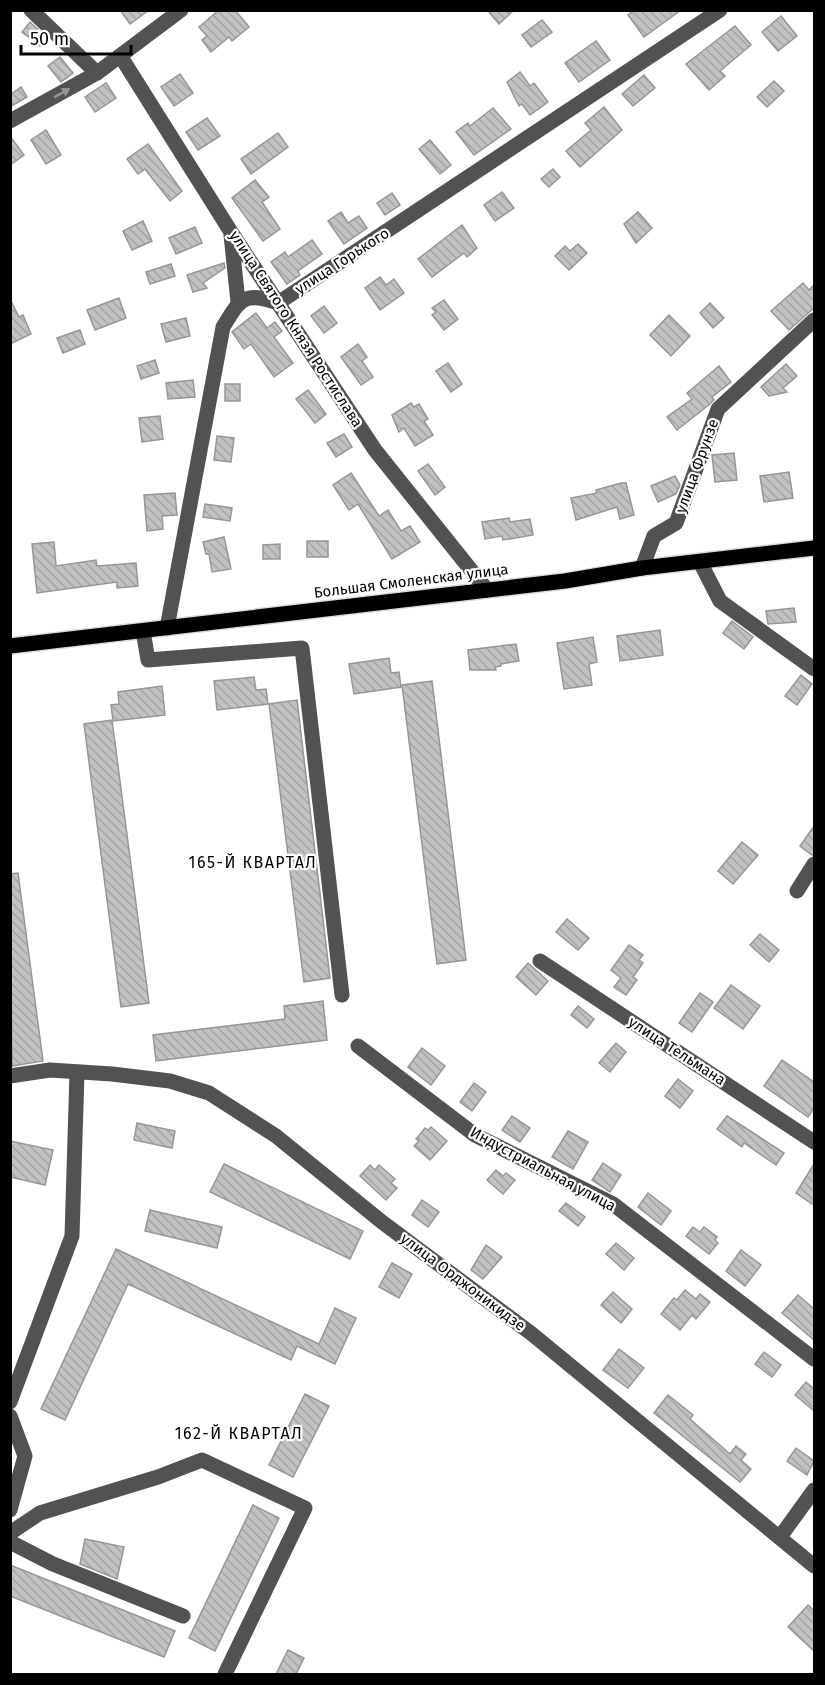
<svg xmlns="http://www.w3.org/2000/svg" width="825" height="1685" font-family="'Fira Sans',sans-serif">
  <defs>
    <pattern id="building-back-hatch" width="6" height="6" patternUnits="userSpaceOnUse" patternTransform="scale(1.5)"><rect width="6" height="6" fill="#c2c2c2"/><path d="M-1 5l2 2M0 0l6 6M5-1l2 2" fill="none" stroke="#a5a5a5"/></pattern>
  </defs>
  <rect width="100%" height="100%" fill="#fff"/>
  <g fill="url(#building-back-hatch)" stroke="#969696" stroke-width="1.5">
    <path d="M120,10H149L130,24Z"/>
    <path d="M219,10H235L249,27L232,41L229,37L211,52L202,40L207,36L199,27Z"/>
    <path d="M487,10H514L499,24Z"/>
    <path d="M635,10H681L644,37L628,15Z"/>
    <path d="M781,16L797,36L778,51L762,32Z"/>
    <path d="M542,20L552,32L531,47L522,35Z"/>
    <path d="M30,22L47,38L40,46L22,32Z"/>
    <path d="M735,26L751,45L720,71L725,76L709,90L686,64Z"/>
    <path d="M596,41L610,60L579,82L565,63Z"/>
    <path d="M60,57L73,73L61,82L48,66Z"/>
    <path d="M520,72L530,86L534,83L548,102L530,115L522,104L519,106L507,82Z"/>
    <path d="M180,74L193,93L174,106L161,87Z"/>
    <path d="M644,75L655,88L633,106L622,94Z"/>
    <path d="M774,81L784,91L767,107L757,97Z"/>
    <path d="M106,83L116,98L95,112L85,97Z"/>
    <path d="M21,87L27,97L10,107V95Z"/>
    <path d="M604,107L622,130L580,167L566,151L591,130L585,123Z"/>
    <path d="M493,108L511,129L474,155L456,132L468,123L470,126Z"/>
    <path d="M207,118L220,136L198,150L186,132Z"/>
    <path d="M46,130L61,155L46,164L31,140Z"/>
    <path d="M278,133L288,147L251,174L241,159Z"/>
    <path d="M10,136L24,155L10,165Z"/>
    <path d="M430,140L451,165L440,174L419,149Z"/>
    <path d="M148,144L182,191L170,201L145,169L138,174L127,159Z"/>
    <path d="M553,169L560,177L549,187L541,179Z"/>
    <path d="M255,180L269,197L262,202L280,229L263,241L232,198Z"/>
    <path d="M502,192L514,208L495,221L484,205Z"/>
    <path d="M392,193L400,205L385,215L377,203Z"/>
    <path d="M341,212L348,223L359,216L367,228L344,244L328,221Z"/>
    <path d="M638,212L652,228L636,243L624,224Z"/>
    <path d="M143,221L152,241L132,250L123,231Z"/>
    <path d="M462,225L477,248L467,257L464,253L432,277L418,259Z"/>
    <path d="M195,227L202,243L176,254L169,238Z"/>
    <path d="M312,240L322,254L298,271L300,275L287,284L271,262L285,252L288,257Z"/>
    <path d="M578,244L587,253L569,270L555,256L565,246L570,251Z"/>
    <path d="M224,263L225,268L203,283L207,288L193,292L187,275Z"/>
    <path d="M171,264L175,276L150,284L146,272Z"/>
    <path d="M380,277L386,285L394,279L404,293L380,310L365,288Z"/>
    <path d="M803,283L809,290L814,285V308L789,330L771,311Z"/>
    <path d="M119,298L126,318L95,330L87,310Z"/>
    <path d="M10,299L19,317L23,315L31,334L10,344Z"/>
    <path d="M444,300L458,319L444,330L432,315L436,312L432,308Z"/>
    <path d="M710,303L724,318L713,328L700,313Z"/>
    <path d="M324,306L337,323L324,333L311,316Z"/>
    <path d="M256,313L267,328L275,322L282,331L274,337L293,363L274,377L251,344L244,349L232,332Z"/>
    <path d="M669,315L690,336L671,356L650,335Z"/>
    <path d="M186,318L190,336L166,342L161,324Z"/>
    <path d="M80,330L85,344L63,353L57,338Z"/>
    <path d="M358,344L367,357L362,361L373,377L361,385L341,357Z"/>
    <path d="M155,360L159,373L141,379L137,366Z"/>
    <path d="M448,363L462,384L451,392L436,371Z"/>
    <path d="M786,364L797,376L783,388L787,392L769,396L761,387Z"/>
    <path d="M719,366L731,382L712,397L714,400L710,404L677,430L667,417L692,399L687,393Z"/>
    <path d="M193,380L195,397L168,399L166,383Z"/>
    <rect x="225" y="384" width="15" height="17"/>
    <path d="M308,390L326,414L315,423L296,399Z"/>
    <path d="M411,403L414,407L419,404L428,419L424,421L433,435L415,446L404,428L399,432L392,415Z"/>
    <path d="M160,416L163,439L142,442L139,418Z"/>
    <path d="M344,434L352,447L336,457L327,443Z"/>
    <path d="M217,436L234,438L231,462L214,460Z"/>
    <path d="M734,453L737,480L715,482L712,455Z"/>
    <path d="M428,464L445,487L435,495L418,471Z"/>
    <path d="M789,472L793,498L764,502L760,476Z"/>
    <path d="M351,473L379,516L388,510L401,531L410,526L420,542L392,559L358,504L349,510L333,485Z"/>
    <path d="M675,476L680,485L676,494L658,502L651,486Z"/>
    <path d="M621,483H626L634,515L620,519L617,507L576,520L571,498L597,493L596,490Z"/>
    <path d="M175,493L177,515L162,516L163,529L147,531L144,495Z"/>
    <path d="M205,504L232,508L230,521L203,517Z"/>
    <path d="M509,518L510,522L530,519L533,535L503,540L502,536L485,539L482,522Z"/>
    <path d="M224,537L231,569L212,572L209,554H206L203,542Z"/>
    <rect x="307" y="541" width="21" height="16"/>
    <path d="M54,542L56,566L96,560L97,566L136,563L138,586L117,588V582L37,593L32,544Z"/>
    <path d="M280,544V559H263V545Z"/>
    <path d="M794,608L796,622L768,624L766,611Z"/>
    <path d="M732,621L753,637L744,649L723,633Z"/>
    <path d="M660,630L663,655L620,661L617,636Z"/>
    <path d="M593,637L597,662L589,664L592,685L564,689L557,643Z"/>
    <path d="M516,644L519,661L501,664V666L495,667L496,670H470L468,650Z"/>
    <path d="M389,658L391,673L399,672L401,687L354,694L349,664Z"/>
    <path d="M801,675L812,684L797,705L785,696Z"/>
    <path d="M254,677L256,690L266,689L268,704L217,710L214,681Z"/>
    <path d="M432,681L466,960L437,964L402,685Z"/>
    <path d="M162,686L165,715L113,721L111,705L119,704L118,692Z"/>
    <path d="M297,700L330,978L304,982L269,704Z"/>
    <path d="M112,720L149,1003L121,1007L84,724Z"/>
    <path d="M814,826V854L812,855L800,846Z"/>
    <path d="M742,842L758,855L733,884L718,871Z"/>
    <path d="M18,873L43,1061L12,1066L10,874Z"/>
    <path d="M567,919L589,938L578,950L556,932Z"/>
    <path d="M760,934L779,950L769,962L750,945Z"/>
    <path d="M629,945L643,955L639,960L643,963L633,977L637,980L626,995L614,987L621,978L611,970Z"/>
    <path d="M528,963L548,981L536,995L516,977Z"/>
    <path d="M731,985L760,1006L743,1029L714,1008Z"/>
    <path d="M700,993L713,1002L692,1032L679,1023Z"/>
    <path d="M323,1001L327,1040L156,1061L153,1035L285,1019L284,1006Z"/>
    <path d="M578,1006L594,1019L587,1028L571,1015Z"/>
    <path d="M616,1043L626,1052L610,1072L599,1063Z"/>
    <path d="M422,1048L445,1066L431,1085L408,1067Z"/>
    <path d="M782,1060L814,1082V1108L808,1117L764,1086Z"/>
    <path d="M678,1079L693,1091L680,1108L665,1096Z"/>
    <path d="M474,1083L486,1092L472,1111L460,1102Z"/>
    <path d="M512,1116L530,1128L520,1142L502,1130Z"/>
    <path d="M727,1116L784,1153L776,1165L744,1143L742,1147L717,1129Z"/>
    <path d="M137,1123L175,1131L172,1148L134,1140Z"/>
    <path d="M431,1127L447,1141L430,1160L414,1146L419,1141L416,1139L425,1128L428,1130Z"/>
    <path d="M568,1131L588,1142L573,1169L552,1157Z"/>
    <path d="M10,1141L53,1150L45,1185L10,1177Z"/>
    <path d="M603,1163L621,1175L610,1192L592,1180Z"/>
    <path d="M224,1164L363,1231L350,1259L210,1192Z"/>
    <path d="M814,1164V1205L796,1193Z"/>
    <path d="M370,1165L375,1170L379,1165L395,1179L391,1183L397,1188L386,1200L360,1176Z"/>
    <path d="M496,1170L503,1176L506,1173L515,1180L503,1194L487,1180Z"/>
    <path d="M648,1193L671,1211L661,1225L638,1207Z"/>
    <path d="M422,1200L439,1212L428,1227L412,1215Z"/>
    <path d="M566,1203L585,1217L578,1226L559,1211Z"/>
    <path d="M150,1210L222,1227L217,1248L145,1231Z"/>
    <path d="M693,1227L700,1232L704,1227L717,1237L715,1240L718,1243L709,1254L686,1236Z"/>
    <path d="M616,1243L634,1258L624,1270L606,1254Z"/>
    <path d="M486,1245L502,1257L483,1279L471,1270Z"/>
    <path d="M116,1249L319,1344L335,1308L356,1318L335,1364L297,1346L291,1360L128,1284L65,1420L41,1409Z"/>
    <path d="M741,1250L761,1265L745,1286L726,1271Z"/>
    <path d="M392,1263L412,1274L399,1298L379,1287Z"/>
    <path d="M685,1290L696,1299L700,1294L710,1302L696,1319L692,1315L680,1330L661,1314L674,1298L677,1300Z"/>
    <path d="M613,1292L632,1309L621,1323L601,1305Z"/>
    <path d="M798,1295L814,1309V1340L782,1313Z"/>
    <path d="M619,1349L644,1368L628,1388L603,1370Z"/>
    <path d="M764,1352L781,1365L772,1377L755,1364Z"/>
    <path d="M806,1382L814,1389V1411L795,1395Z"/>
    <path d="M305,1394L329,1406L293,1477L269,1465Z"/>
    <path d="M668,1395L693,1415L690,1419L730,1454L736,1446L746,1454L741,1460L751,1469L740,1482L654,1413Z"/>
    <path d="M796,1448L814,1461L807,1475L787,1461Z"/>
    <path d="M253,1505L279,1518L215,1651L189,1638Z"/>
    <path d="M85,1539L124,1547L117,1579L80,1564Z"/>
    <path d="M10,1565L175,1631L164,1657L10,1596Z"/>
    <path d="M808,1605L814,1611V1651L788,1627Z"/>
    <path d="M288,1650L304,1658L296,1674H276Z"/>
  </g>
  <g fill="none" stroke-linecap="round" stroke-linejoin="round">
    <defs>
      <path id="major" d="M10,646L565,581L642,568L814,548"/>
    </defs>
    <use href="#major" stroke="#dbdbdb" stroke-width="18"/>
    <g stroke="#525252" stroke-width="15">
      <path d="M31,10L97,73"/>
      <path d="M121,57L231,232L375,450L487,590"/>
      <path d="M10,121L97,73L181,10"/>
      <path d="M231,235L238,302"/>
      <path d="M700,562L720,601L814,669"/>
      <path d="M642,568L654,536L676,523L718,409L814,320"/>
      <path d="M167,628L223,327C240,299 244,291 278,303L720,10"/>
      <path d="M143,631L148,660L302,648L342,995"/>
      <path d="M797,891L814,864"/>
      <path d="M540,961L814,1142"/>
      <path d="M358,1046L475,1135L613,1204L814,1359"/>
      <path d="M10,1076L50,1070L112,1074L170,1081L209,1093L276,1136L382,1222L532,1334L814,1566"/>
      <path d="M10,1402L72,1236L77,1073"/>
      <path d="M10,1416L25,1456L10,1510"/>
      <path d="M10,1533L40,1513L158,1477L202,1460L305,1508L225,1674"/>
      <path d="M780,1537L814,1490"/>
      <path d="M10,1542L53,1564L183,1616"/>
    </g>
    <use href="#major" stroke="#000" stroke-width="15"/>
  </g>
  <defs><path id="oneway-solid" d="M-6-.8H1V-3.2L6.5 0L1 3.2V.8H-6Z" transform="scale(1.5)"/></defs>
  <use fill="#979797" href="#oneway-solid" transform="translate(62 93) rotate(-29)"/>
  <g text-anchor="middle" stroke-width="4.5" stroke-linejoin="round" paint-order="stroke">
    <g font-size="15" fill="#000" stroke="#fff">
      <text transform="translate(342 261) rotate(-33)" y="5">улица Горького</text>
      <text transform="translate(296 329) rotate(57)" y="5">улица Святого Князя Ростислава</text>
      <text transform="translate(697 466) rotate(-70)" y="5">улица Фрунзе</text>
      <text transform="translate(411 581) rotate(-7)" y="5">Большая Смоленская улица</text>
      <text transform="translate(677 1051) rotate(33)" y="5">улица Тельмана</text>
      <text transform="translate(543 1169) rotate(28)" y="5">Индустриальная улица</text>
      <text transform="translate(463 1282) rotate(37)" y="5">улица Орджоникидзе</text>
    </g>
    <g font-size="16" letter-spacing="1.5" fill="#000" stroke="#fff">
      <text x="253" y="868">165-Й КВАРТАЛ</text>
      <text x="239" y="1439">162-Й КВАРТАЛ</text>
    </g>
  </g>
  <rect width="825" height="1685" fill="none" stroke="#000000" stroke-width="24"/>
  <path d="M21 45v9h110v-9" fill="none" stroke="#000000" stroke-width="3"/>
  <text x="30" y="45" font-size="18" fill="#000000" stroke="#ffffff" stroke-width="4.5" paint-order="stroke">50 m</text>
</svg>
